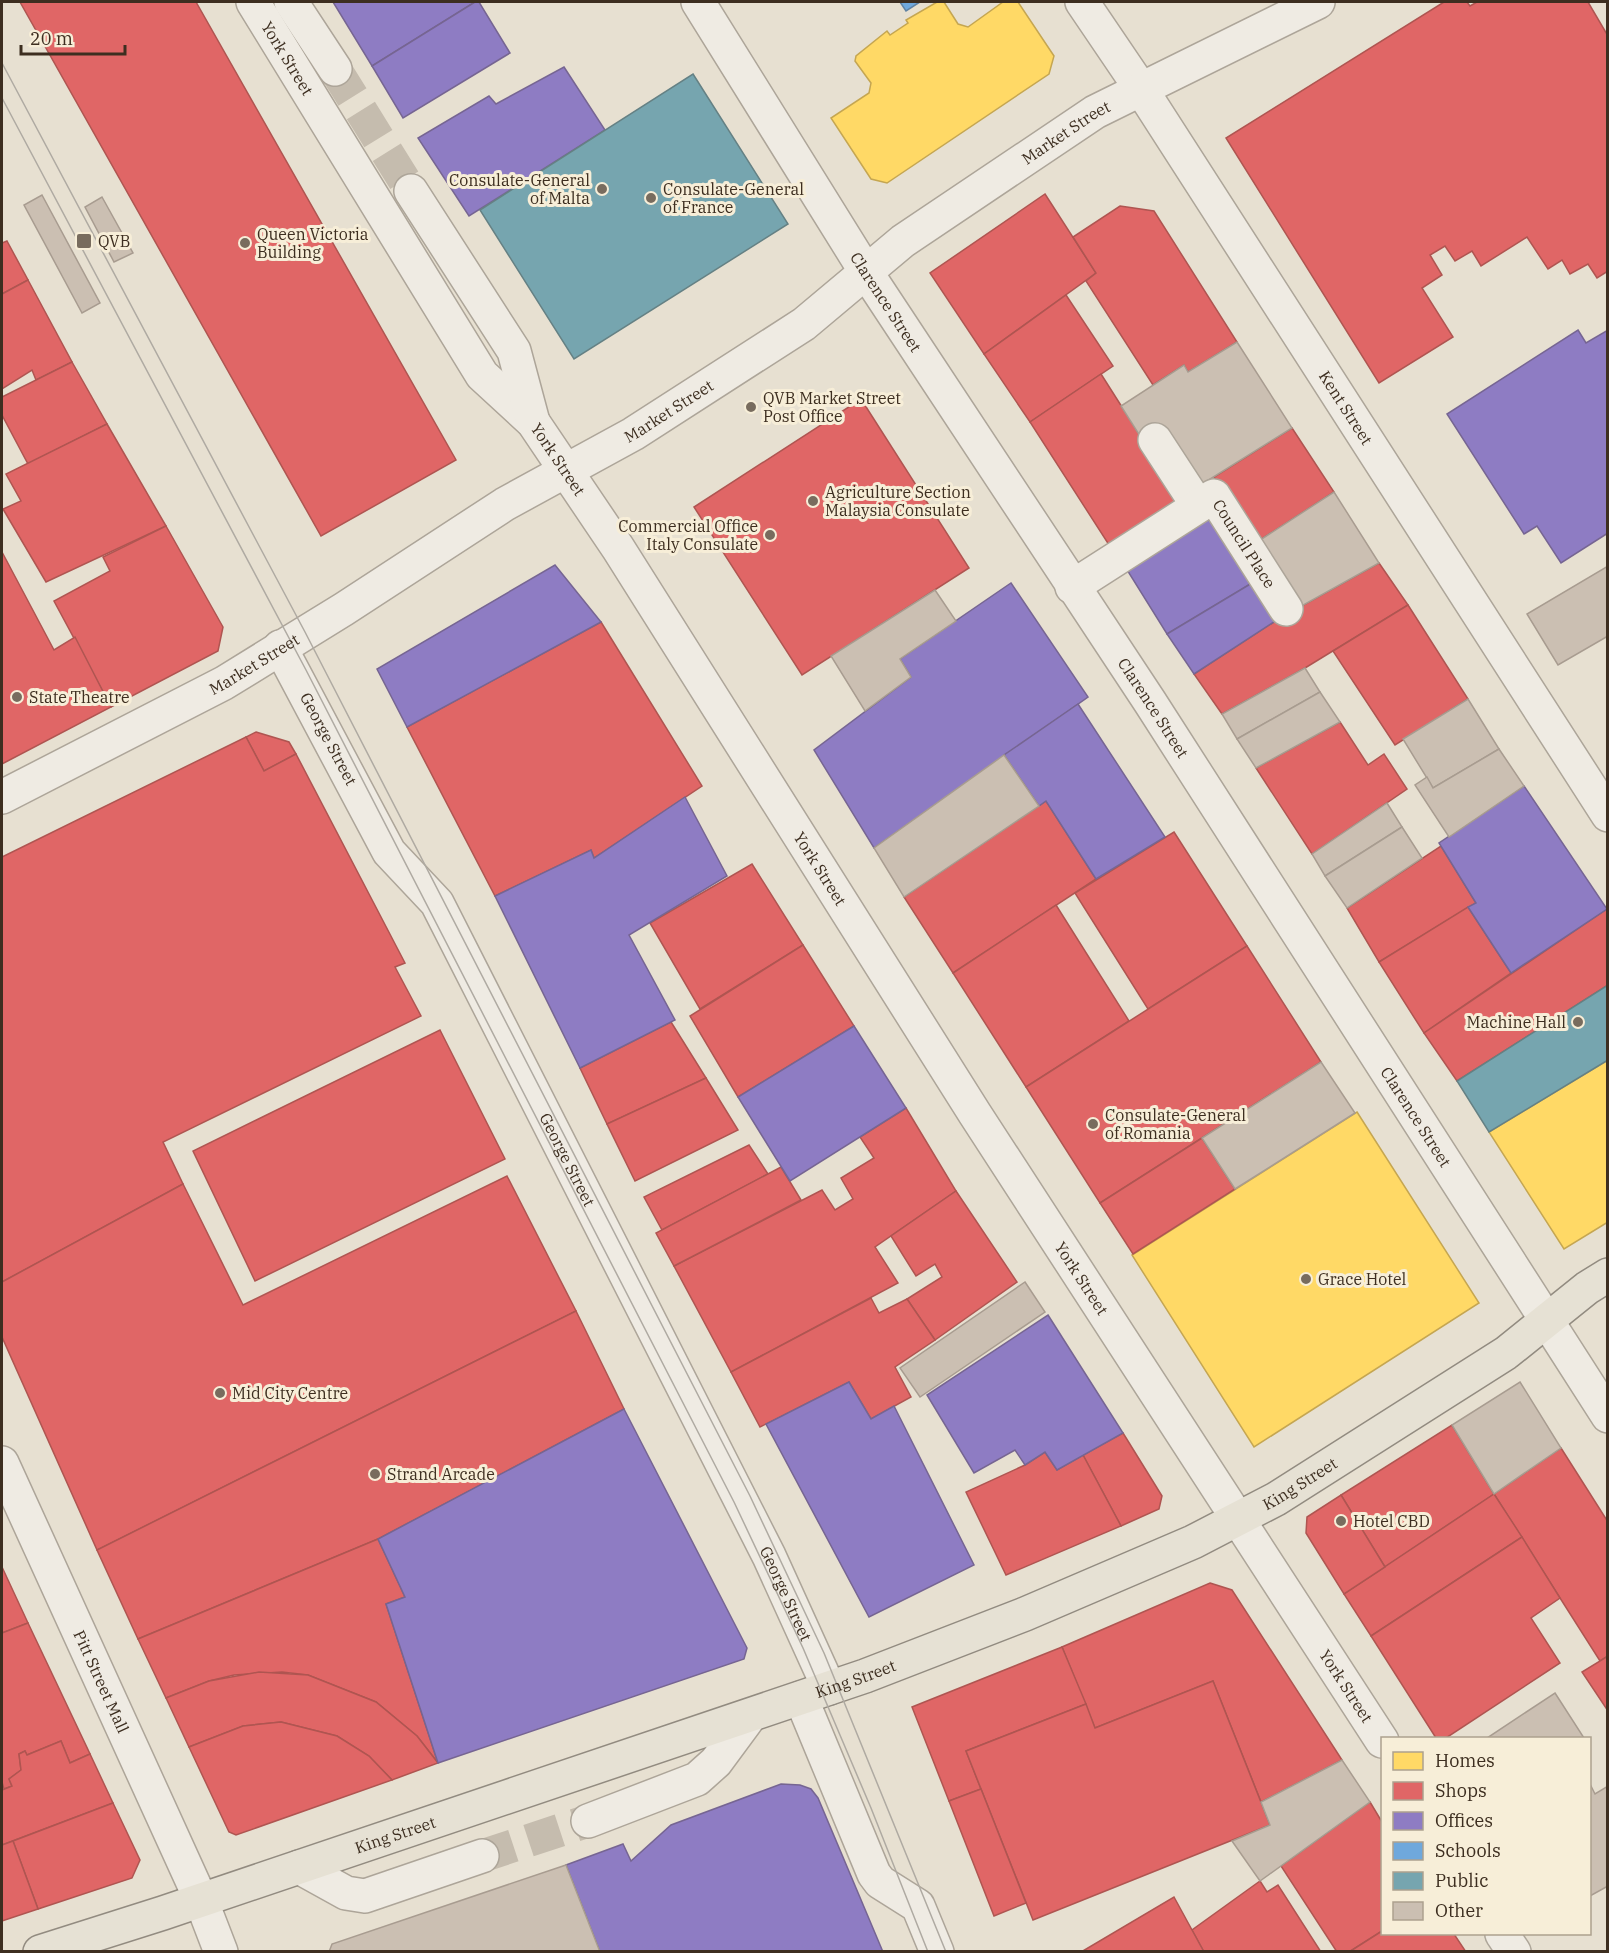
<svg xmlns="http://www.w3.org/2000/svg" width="1609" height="1953" font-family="'IBM Plex Serif',serif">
  <rect width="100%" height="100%" fill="#e7e0d1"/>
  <g fill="#ffd966" stroke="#c5a651" stroke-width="1.5">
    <path d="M937,2H944L958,24L968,27L1003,2H1018L1054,56L1049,74L887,183L871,179L831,118L869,93L871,83L855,61L856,56L887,31L890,35L908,23L906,20Z"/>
    <path d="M1608,1060V1222L1564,1249L1489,1132Z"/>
    <path d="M1357,1112L1479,1303L1254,1447L1132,1255Z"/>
  </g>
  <g fill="#e06666" stroke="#af5551" stroke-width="1.5">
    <path d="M20,2H196L456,460L321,536Z"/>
    <path d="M1444,2H1467L1470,6L1477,2H1588L1608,36V271L1597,278L1588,264L1570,274L1562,260L1548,269L1527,237L1481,266L1472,251L1455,261L1445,246L1430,255L1442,275L1422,288L1453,337L1379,383L1226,138Z"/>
    <path d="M1045,194L1096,273L984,354L930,273Z"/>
    <path d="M1120,206L1154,211L1237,342L1188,372L1184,365L1153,385L1086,281L1096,273L1073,237Z"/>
    <path d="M7,241L28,280L2,294V243Z"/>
    <path d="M28,280L72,362L36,380L32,370L2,389V294Z"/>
    <path d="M1066,295L1113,366L1030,422L984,354Z"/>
    <path d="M72,362L107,424L28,464L2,415V397Z"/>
    <path d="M1101,374L1183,503L1111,548L1030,422Z"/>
    <path d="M861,399L969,568L802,675L694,507Z"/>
    <path d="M107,424L166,526L46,582L3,509L21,501L6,474Z"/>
    <path d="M1292,428L1334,492L1257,542L1214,477Z"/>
    <path d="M166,526L223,627L218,651L111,707L54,601L110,571L103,557Z"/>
    <path d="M2,552L54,650L75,637L111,707L2,764Z"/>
    <path d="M1379,563L1408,605L1305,668L1222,714L1194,674L1280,618Z"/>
    <path d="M1408,605L1468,699L1395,745L1333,651Z"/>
    <path d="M601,622L702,786L594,858L591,850L495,896L407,727Z"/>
    <path d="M1340,722L1368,765L1384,754L1407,789L1312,854L1256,768Z"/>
    <path d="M256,732L289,742L296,754L264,771L246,737Z"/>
    <path d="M246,737L264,771L296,754L405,963L395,967L421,1016L163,1142L183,1184L2,1282V857Z"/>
    <path d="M1046,801L1096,879L953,973L904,897Z"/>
    <path d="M1174,832L1247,946L1148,1009L1075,893Z"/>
    <path d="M1441,846L1476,903L1379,962L1347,908Z"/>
    <path d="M752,864L803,945L700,1009L650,923Z"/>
    <path d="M1056,905L1129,1021L1026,1087L953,973Z"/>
    <path d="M1468,907L1511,973L1424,1033L1379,962Z"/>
    <path d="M1607,909L1608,985L1457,1081L1424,1033Z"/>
    <path d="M803,945L854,1026L738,1097L690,1016Z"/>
    <path d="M1247,946L1321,1062L1100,1203L1026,1087Z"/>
    <path d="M671,1022L706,1078L607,1124L580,1068Z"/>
    <path d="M440,1030L505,1159L255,1281L193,1151Z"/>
    <path d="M706,1078L738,1130L635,1181L607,1124Z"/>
    <path d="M906,1108L956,1191L875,1247L898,1283L731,1372L674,1266L822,1190L835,1210L853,1199L841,1178L874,1158L860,1137Z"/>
    <path d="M1202,1138L1235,1189L1133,1254L1100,1203Z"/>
    <path d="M749,1145L768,1174L662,1230L644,1197Z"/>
    <path d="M781,1167L801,1200L674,1266L656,1233Z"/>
    <path d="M507,1176L576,1311L97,1550L2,1337V1282L183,1184L243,1305Z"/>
    <path d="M956,1191L1017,1282L935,1340L907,1299L942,1277L935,1264L916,1276L891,1236Z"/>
    <path d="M871,1298L879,1313L907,1299L935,1340L895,1367L911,1397L871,1419L849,1382L760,1427L731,1372Z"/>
    <path d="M576,1311L624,1409L378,1539L138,1639L97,1550Z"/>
    <path d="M1452,1425L1494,1494L1385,1567L1341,1495Z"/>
    <path d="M1123,1433L1162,1496L1159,1509L1121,1526L1083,1455Z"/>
    <path d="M1561,1448L1608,1522V1656L1600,1661L1494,1494Z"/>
    <path d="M1045,1452L1057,1470L1083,1455L1121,1526L1006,1575L966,1492L1025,1465Z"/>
    <path d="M1494,1494L1522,1537L1371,1636L1344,1594Z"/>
    <path d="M1341,1495L1385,1567L1344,1594L1306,1533L1307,1517Z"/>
    <path d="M1522,1537L1560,1598L1531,1618L1560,1663L1446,1738H1436L1371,1636Z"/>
    <path d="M378,1539L405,1597L386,1604L438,1763L417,1736L376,1702L308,1675L282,1672L234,1675L209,1681L166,1698L138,1639Z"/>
    <path d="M2,1567L28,1623L2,1633Z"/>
    <path d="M1210,1583L1232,1590L1342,1760L1261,1802L1213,1681L1095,1728L1062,1647Z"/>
    <path d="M28,1623L90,1754L70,1763L61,1741L27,1755L25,1751L19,1754L21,1770L9,1779L12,1786L4,1789L2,1782V1633Z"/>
    <path d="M1062,1647L1086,1704L966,1751L981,1789L949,1801L912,1707Z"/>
    <path d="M1608,1656V1711L1582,1672Z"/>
    <path d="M259,1672L308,1675L376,1702L417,1736L438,1763L392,1780L369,1756L337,1736L281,1722L243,1726L189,1747L166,1698L209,1681Z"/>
    <path d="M1213,1681L1270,1825L1033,1920L966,1751L1086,1704L1095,1728Z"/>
    <path d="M281,1722L337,1736L369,1756L392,1780L236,1835L229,1832L189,1747L243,1726Z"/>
    <path d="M61,1741L70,1763L90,1754L113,1803L2,1845V1790L12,1786L9,1779L21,1770L19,1754L25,1751L27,1755Z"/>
    <path d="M981,1789L1026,1903L994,1916L949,1801Z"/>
    <path d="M1370,1802L1382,1822V1931L1349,1952H1337L1281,1866Z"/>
    <path d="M113,1803L140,1860L132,1878L38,1909L13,1841Z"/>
    <path d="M13,1841L38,1909L2,1921V1845Z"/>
    <path d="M1260,1881L1267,1892L1278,1885L1321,1952H1204L1192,1930Z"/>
    <path d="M1174,1897L1204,1952H1081Z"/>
    <path d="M1382,1931V1934H1454L1466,1952H1349Z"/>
  </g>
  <g fill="#8e7cc3" stroke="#766592" stroke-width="1.5">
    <path d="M333,2H475L372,66Z"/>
    <path d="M475,2H479L510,53L403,118L372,66Z"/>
    <path d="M564,67L605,130L469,216L418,138L489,96L496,104Z"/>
    <path d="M1578,330L1586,343L1608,330V533L1561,563L1537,526L1524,534L1447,414Z"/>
    <path d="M1209,510L1257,580L1167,634L1124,565Z"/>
    <path d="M555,565L601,622L407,727L377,669Z"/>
    <path d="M1257,580L1280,618L1194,674L1167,634Z"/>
    <path d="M1011,583L1088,697L874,848L814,750L911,677L900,659Z"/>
    <path d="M1078,704L1165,837L1096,879L1046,801L1039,806L1004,755Z"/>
    <path d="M1524,786L1607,909L1511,973L1468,907L1476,903L1439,843Z"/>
    <path d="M685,797L727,876L629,935L675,1020L580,1068L495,896L591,850L594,858Z"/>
    <path d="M854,1026L906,1108L790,1181L738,1097Z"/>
    <path d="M1048,1315L1123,1433L1057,1470L1045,1452L1025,1465L1015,1450L974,1473L927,1395Z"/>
    <path d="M849,1382L871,1419L894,1406L974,1565L869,1617L766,1424Z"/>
    <path d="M624,1409L747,1648L744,1659L438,1763L386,1604L405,1597L378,1539Z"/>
    <path d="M781,1784L800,1785L811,1789L818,1798L883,1952H600L566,1865L623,1844L631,1861L671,1825Z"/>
  </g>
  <path fill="#6fa8dc" stroke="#6083a4" stroke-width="1.5" d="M900,2H920L906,11Z"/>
  <g fill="#76a5af" stroke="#658184" stroke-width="1.5">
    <path d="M693,74L788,224L574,359L480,210Z"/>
    <path d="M1608,985V1060L1489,1132L1457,1081Z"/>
  </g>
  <g fill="#cbbfb2" stroke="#a89c90" stroke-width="1.5">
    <path d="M42,195L100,303L82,313L24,205Z"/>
    <path d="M102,197L133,253L114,262L85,207Z"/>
    <path d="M1237,342L1292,428L1199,486L1140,436L1121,406L1184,365L1188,372Z"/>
    <path d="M1334,492L1379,563L1298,608L1257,542Z"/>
    <path d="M1608,566V636L1558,665L1527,614Z"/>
    <path d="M935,590L956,621L900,659L911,677L865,711L831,656Z"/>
    <path d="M1305,668L1320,692L1237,739L1222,714Z"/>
    <path d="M1320,692L1340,722L1256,768L1237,739Z"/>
    <path d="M1468,699L1499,749L1433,788L1403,739Z"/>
    <path d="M1499,749L1524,786L1449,837L1415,785L1427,777L1433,788Z"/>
    <path d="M1004,755L1039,806L904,897L874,848Z"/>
    <path d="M1387,803L1402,827L1325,876L1312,854Z"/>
    <path d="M1402,827L1422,858L1347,908L1325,876Z"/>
    <path d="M1321,1062L1355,1113L1235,1189L1202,1138Z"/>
    <path d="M1025,1282L1045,1312L920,1397L900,1368Z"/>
    <path d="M1520,1382L1561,1448L1494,1494L1452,1425Z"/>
    <path d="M1555,1693L1584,1738H1487Z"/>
    <path d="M1342,1760L1370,1802L1260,1881L1232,1841L1270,1825L1261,1802Z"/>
    <path d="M1590,1784L1595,1794L1608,1786V1886L1590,1896Z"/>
    <path d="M566,1865L600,1952H329L332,1944Z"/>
  </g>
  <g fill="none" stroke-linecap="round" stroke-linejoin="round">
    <g stroke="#c5bcae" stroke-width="33" stroke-dasharray="33 16" stroke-linecap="butt">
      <path d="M335,69L411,191"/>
      <path d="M482,1856L588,1821"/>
    </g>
    <defs>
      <g id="minor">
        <path id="s1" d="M253,2L482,375L533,422L618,548L975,1114L1382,1741"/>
        <path d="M291,2L335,69"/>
        <path id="s2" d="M698,2L866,272L1150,702L1608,1416"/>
        <path id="s3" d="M1082,2L1141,89L1608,815"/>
        <path d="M411,191L514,351L533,422"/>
        <path d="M1155,440L1198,506"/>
        <path id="s4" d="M1072,587L1214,496L1286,609"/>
        <path id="s5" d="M280,647L389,852L437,903L769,1556L829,1688"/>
        <path id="s6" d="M2,797L224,683L344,609L505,504L633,434L804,324L903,241L1095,112L1318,2"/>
        <path id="s7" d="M2,1463L201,1900L221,1952"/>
        <path d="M801,1698L874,1874L880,1882L918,1906L937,1952"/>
        <path d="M588,1821L697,1779L716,1762L750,1716"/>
        <path d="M299,1867L346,1893L365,1896L482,1856"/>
        <path d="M1502,1934L1514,1952"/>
      </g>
      <g id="major">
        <path id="s8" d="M40,1952L163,1913L865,1676L1025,1614L1193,1542L1276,1499L1506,1353L1587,1288L1608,1275"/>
      </g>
    </defs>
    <use href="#minor" stroke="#ada599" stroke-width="36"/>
    <use href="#major" stroke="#928b80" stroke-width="36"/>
    <use href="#minor" stroke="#efebe3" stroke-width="33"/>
    <use href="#major" stroke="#e6e1d4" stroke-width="33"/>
    <g stroke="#afaaa2" stroke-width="1.5">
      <path d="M2,63L305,632L750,1496L824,1653L946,1952"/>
      <path d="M2,98L306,670L734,1502L803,1648L871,1808L928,1952"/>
    </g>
  </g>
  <g fill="#786c5e" stroke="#f7eed8" stroke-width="2">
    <circle cx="602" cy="189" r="6"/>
    <circle cx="651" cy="198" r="6"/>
    <rect x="76" y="233" width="16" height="16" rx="3"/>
    <circle cx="245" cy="243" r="6"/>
    <circle cx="751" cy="407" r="6"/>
    <circle cx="813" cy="501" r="6"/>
    <circle cx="770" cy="535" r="6"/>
    <circle cx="17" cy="697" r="6"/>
    <circle cx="1578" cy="1022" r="6"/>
    <circle cx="1093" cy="1124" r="6"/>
    <circle cx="1306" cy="1279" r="6"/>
    <circle cx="220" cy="1393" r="6"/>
    <circle cx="375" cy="1474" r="6"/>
    <circle cx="1341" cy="1521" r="6"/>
  </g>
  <g text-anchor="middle" stroke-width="6" stroke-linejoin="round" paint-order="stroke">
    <g font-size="16" fill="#3d2e20" stroke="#f7eed8">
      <text dy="6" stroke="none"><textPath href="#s1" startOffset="66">York Street</textPath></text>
      <text dy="6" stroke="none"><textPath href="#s6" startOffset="1257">Market Street</textPath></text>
      <text dy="6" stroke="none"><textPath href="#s2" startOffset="354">Clarence Street</textPath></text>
      <text dy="6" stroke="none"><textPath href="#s3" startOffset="484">Kent Street</textPath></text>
      <text dy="6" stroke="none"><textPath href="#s6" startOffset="771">Market Street</textPath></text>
      <text dy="6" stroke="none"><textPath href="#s1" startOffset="552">York Street</textPath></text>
      <text dy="6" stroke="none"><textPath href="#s4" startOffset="225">Council Place</textPath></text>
      <text dy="6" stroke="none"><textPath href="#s6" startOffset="285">Market Street</textPath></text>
      <text dy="6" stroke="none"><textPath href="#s2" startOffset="840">Clarence Street</textPath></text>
      <text dy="6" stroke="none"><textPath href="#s5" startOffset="104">George Street</textPath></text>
      <text dy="6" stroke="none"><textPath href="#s1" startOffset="1038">York Street</textPath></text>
      <text dy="6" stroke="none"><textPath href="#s2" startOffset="1326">Clarence Street</textPath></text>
      <text dy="6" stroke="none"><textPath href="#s5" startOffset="590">George Street</textPath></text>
      <text dy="6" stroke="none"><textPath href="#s1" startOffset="1524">York Street</textPath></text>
      <text dy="6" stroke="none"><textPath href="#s8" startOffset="1346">King Street</textPath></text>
      <text dy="6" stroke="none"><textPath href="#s5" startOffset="1076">George Street</textPath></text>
      <text dy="6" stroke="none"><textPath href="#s8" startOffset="860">King Street</textPath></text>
      <text dy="6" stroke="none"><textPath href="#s7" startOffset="240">Pitt Street Mall</textPath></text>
      <text dy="6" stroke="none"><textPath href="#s1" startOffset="2010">York Street</textPath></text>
      <text dy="6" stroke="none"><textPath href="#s8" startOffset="374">King Street</textPath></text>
    </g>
    <g font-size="16" fill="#3d2e20" stroke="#f7eed8" text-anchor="start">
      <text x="590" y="186" text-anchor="end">Consulate-General<tspan x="590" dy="18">of Malta</tspan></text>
      <text x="663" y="195">Consulate-General<tspan x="663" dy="18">of France</tspan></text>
      <text x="257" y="240">Queen Victoria<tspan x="257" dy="18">Building</tspan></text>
      <text x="98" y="247">QVB</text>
      <text x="763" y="404">QVB Market Street<tspan x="763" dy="18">Post Office</tspan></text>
      <text x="825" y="498">Agriculture Section<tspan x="825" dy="18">Malaysia Consulate</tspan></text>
      <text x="758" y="532" text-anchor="end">Commercial Office<tspan x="758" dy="18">Italy Consulate</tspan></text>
      <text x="29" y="703">State Theatre</text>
      <text x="1566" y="1028" text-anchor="end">Machine Hall</text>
      <text x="1105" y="1121">Consulate-General<tspan x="1105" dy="18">of Romania</tspan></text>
      <text x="1318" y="1285">Grace Hotel</text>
      <text x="232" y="1399">Mid City Centre</text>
      <text x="387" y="1480">Strand Arcade</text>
      <text x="1353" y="1527">Hotel CBD</text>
    </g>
  </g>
  <rect width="1609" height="1953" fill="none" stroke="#3d2e20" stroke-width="6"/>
  <rect x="1381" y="1737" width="210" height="198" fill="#f7eed8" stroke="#ada18e" stroke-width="1.5"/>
  <rect x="1393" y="1752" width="30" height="18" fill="#ffd966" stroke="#ada18e" stroke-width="1.5"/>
  <text x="1435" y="1767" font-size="18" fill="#3d2e20">Homes</text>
  <rect x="1393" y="1782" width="30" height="18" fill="#e06666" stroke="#ada18e" stroke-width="1.5"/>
  <text x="1435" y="1797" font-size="18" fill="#3d2e20">Shops</text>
  <rect x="1393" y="1812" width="30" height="18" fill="#8e7cc3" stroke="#ada18e" stroke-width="1.5"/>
  <text x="1435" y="1827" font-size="18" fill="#3d2e20">Offices</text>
  <rect x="1393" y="1842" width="30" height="18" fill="#6fa8dc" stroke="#ada18e" stroke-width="1.5"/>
  <text x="1435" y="1857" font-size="18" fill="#3d2e20">Schools</text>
  <rect x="1393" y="1872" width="30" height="18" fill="#76a5af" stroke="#ada18e" stroke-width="1.5"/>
  <text x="1435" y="1887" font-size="18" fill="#3d2e20">Public</text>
  <rect x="1393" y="1902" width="30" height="18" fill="#cbbfb2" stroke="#ada18e" stroke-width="1.5"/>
  <text x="1435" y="1917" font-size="18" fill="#3d2e20">Other</text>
  <path d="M21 45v9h104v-9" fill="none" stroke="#3d2e20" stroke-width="3"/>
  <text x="30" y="45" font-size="18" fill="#3d2e20" stroke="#f7eed8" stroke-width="4.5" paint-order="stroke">20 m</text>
</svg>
